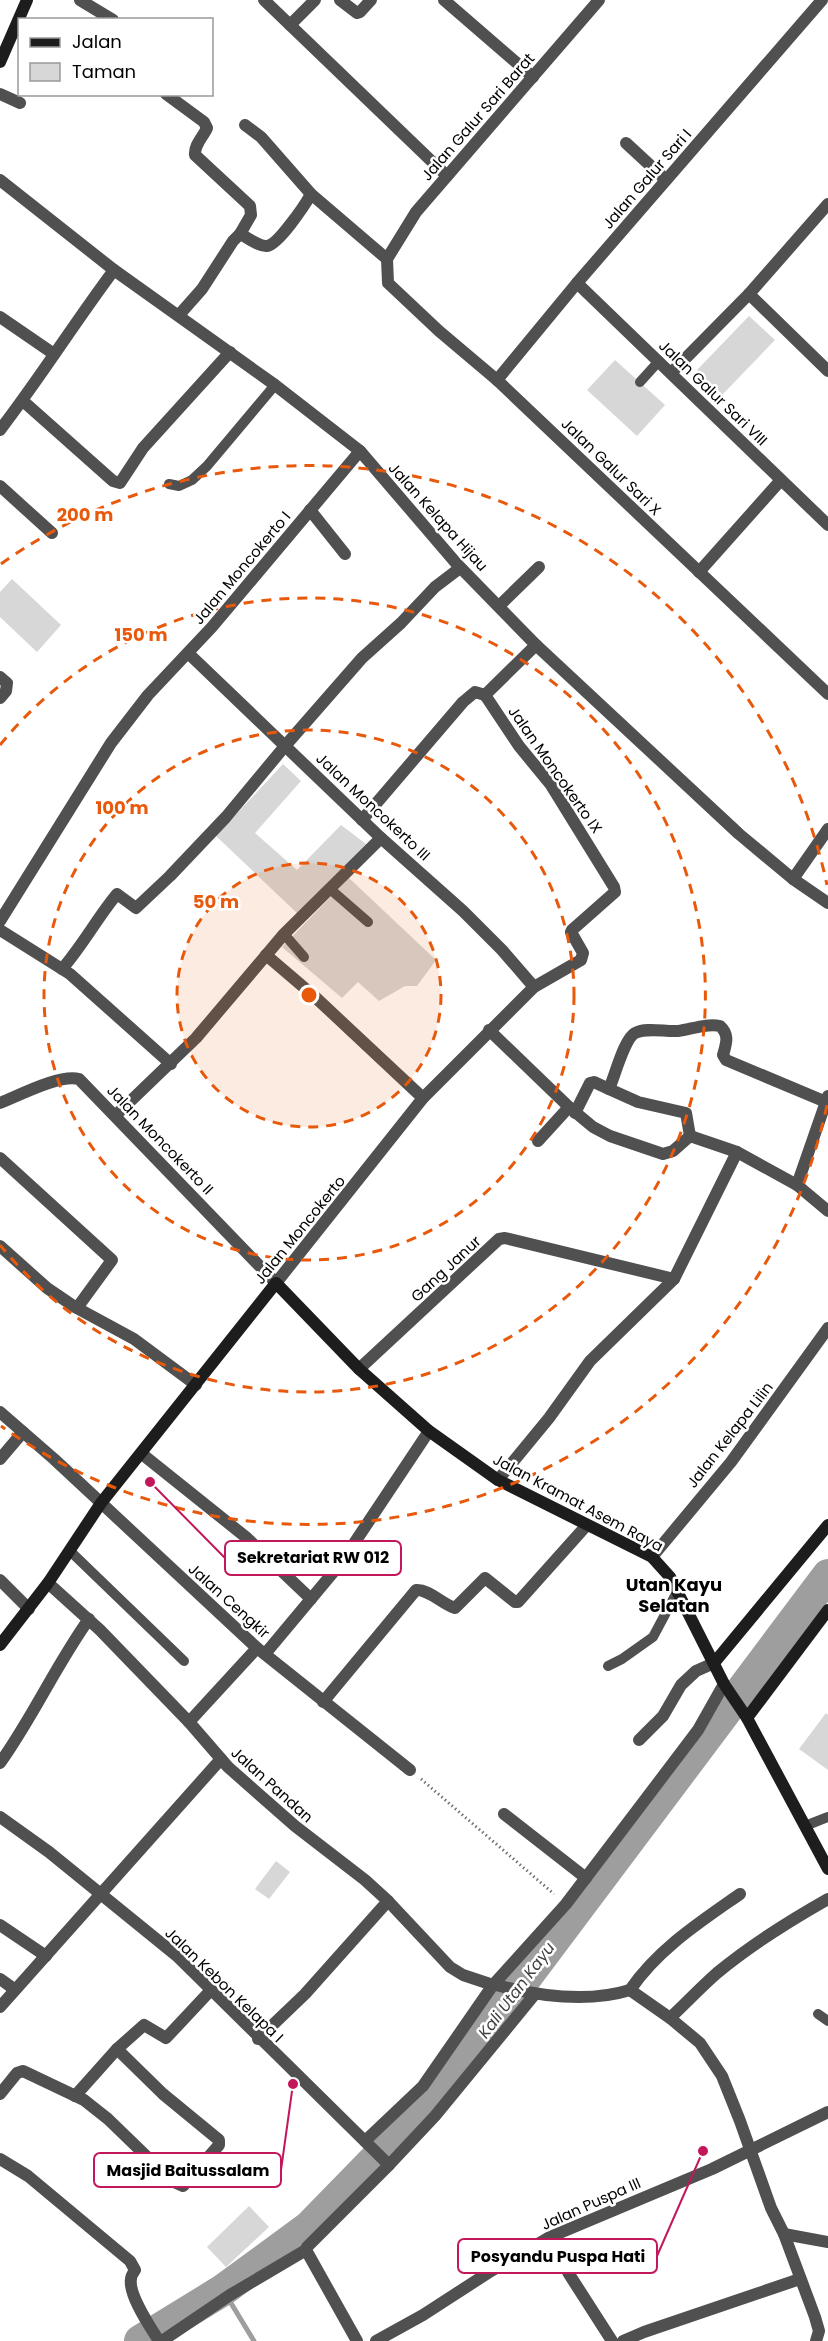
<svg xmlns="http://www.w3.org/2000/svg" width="828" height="2341" font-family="Poppins,sans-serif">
  <rect width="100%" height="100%" fill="#fff"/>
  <g fill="#d7d7d7">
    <path d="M749,316L775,340L722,395L697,370Z"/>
    <path d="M615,360L665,405L637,436L587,390Z"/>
    <path d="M12,579L61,625L37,652L0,617V592Z"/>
    <path d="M283,764L301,781L255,833L297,870L341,825L366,844L298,914L216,836Z"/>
    <path d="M349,878L436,960L417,986H405L379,1001L358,982L342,998L282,947Z"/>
    <path d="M826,1713L828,1715V1770L799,1749Z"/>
    <path d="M276,1861L290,1872L269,1899L255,1889Z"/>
    <path d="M249,2206L269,2227L226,2267L207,2247Z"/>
  </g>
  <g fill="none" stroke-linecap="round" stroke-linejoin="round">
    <path stroke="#9e9e9e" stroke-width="5" d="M223,2290L254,2341"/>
    <path stroke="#9e9e9e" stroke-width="32" d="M140,2341L223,2290L309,2227L390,2144L480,2039L828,1575"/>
    <path stroke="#727272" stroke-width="3" stroke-dasharray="1.5 3" stroke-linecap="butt" d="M421,1779L554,1894"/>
    <g stroke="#505050" stroke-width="10">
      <path d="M640,382L659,361"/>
      <path d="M169,484L179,486L192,480L207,466L275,385"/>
      <path d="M330,889L368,922"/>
      <path d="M284,934L304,957"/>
      <path d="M70,1551L184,1661"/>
      <path d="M608,1666L622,1659L653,1637L677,1592"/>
      <path d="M805,1826L828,1817"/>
      <path d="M818,2014L828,2021"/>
    </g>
    <g stroke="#505050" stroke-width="12">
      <path d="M80,0L113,20"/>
      <path d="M264,0L447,176"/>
      <path d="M340,0L357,13L360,12L371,0"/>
      <path d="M444,0L533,77"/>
      <path d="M599,0L416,212L387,259L388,283L439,331L497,380L828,694"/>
      <path d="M290,25L315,0"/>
      <path d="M0,94L20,103"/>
      <path d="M166,94L204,122L207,128C203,137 194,145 195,155L250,206L251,215L240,234"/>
      <path d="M245,125L261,137L311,194L387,259"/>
      <path d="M626,143L666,180"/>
      <path d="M0,180L114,270L275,385L360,451L456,563L536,645L739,834L793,879L828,903"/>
      <path d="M577,283L828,525"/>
      <path d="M749,294L828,371"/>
      <path d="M179,315L202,289L233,241L240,234C247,237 259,247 267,246C278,245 305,205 311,194"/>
      <path d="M0,317L54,354"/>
      <path d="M671,373L749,294L828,204"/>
      <path d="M497,380L577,283L822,0"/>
      <path d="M23,401L113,481L120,483L143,448L230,352"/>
      <path d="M0,430C40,378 75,322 114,270"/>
      <path d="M0,486L52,533"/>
      <path d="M310,510L345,554"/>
      <path d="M699,572L781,480"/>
      <path d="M499,606L539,567"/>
      <path d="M188,653L381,838L463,911L502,950L534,987"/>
      <path d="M0,677L7,683L6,691L0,698"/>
      <path d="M362,820L463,702L475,692L485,695"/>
      <path d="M793,879L828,829"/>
      <path d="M0,921L111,743L148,695L212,627L360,451"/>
      <path d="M0,930L70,974L171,1064"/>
      <path d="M266,955L314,996L423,1098"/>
      <path d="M62,969C83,945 97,918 117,894L136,908L170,876L226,817L285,746L362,658L401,623L435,587L460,568"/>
      <path d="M489,1030L569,1107L593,1127L610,1136L663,1154L673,1151L690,1136L696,1138L737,1152L797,1185L828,1211"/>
      <path d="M609,1089L638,1102L686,1113L690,1136"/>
      <path d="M0,1103C20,1095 60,1074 79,1079L276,1283L423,1098L534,987L581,960L583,953L571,932L572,930L615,892L614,887L551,785L519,746L485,695L536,645"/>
      <path d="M575,1113L590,1083L594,1082L609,1089C615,1076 624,1039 635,1033C647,1027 665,1032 678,1031C692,1029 707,1023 720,1026C730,1035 726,1044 723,1055L726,1060L826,1102"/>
      <path d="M116,1115L196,1038L284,934L381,838"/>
      <path d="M538,1141L569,1107"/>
      <path d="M0,1158L112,1260L77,1308"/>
      <path d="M797,1185L828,1096"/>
      <path d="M0,1246L47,1288L75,1307L134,1339L196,1385"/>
      <path d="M359,1369L499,1239L505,1238L674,1279"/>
      <path d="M0,1412L54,1459L257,1648L410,1770"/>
      <path d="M142,1454L247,1538L311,1599"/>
      <path d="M0,1459L23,1432"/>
      <path d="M498,1480L549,1418L590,1361L674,1279L737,1152"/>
      <path d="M652,1557L731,1462L828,1328"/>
      <path d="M0,1580L29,1609"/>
      <path d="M48,1583L100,1630L189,1722L228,1767L295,1826L365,1880L388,1901L450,1967L463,1975L493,1985"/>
      <path d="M265,1654L341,1563L429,1431"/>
      <path d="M323,1702L416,1590C429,1589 442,1604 455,1608L485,1578L515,1602H518L586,1526"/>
      <path d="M189,1722L257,1648"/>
      <path d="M639,1740L663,1716L681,1685L696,1671L714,1663"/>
      <path d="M0,1763C33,1717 56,1665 89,1619"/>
      <path d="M504,1814L586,1878"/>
      <path d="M0,1817L49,1852L177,1956L389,2165"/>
      <path d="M0,1925L46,1956"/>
      <path d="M0,1979L14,1989"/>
      <path d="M496,1985C538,1996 588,2003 630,1990C658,1949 700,1922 740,1894"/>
      <path d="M630,1990L670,2018L700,2043L722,2076L740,2121L771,2208L784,2234L815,2317L819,2331L816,2341"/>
      <path d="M0,2007L221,1759"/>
      <path d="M670,2018C686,2003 701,1987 717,1973C751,1945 789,1921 828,1899"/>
      <path d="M258,2039L305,1994L388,1901"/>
      <path d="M0,2094L17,2073L23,2071L84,2100L108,2119L172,2181L183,2186L219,2145V2140L163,2094L117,2049"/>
      <path d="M75,2096L117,2049L144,2025L166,2038L211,1990"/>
      <path d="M365,2141L423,2086L493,1985L566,1904L698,1730L724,1684"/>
      <path d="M0,2159L28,2176L130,2261L135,2270C133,2273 131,2276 131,2279C128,2295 151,2328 159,2341"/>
      <path d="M784,2234L828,2242"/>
      <path d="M550,2237L569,2274L612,2341"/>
      <path d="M162,2341L230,2295L306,2250"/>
      <path d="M357,2341L306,2250L307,2247L389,2165L435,2116L535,1994"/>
      <path d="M376,2341L423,2315L491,2271L550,2237L712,2169L828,2112"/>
      <path d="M623,2341L644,2332L800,2279"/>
    </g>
    <g stroke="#1d1d1d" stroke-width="12">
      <path d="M0,62L27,0"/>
      <path d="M0,1645L48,1583L101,1503L276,1283L359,1369L429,1431L498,1480L652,1557L670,1577L724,1684L747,1718L828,1869"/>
      <path d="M714,1663L828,1525"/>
      <path d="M747,1718L828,1610"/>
    </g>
  </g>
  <circle cx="309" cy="995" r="132" fill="#e8590c" fill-opacity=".12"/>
  <g fill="none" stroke="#e8590c" stroke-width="3" stroke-dasharray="10 8">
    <circle cx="309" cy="995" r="132"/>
    <circle cx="309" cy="995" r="265"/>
    <path d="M0 745A397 397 0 1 1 0 1245"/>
    <path d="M827 1105A530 530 0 0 1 1 1426M1 564A530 530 0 0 1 827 885"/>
  </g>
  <g text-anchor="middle" stroke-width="5" stroke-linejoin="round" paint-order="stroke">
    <g font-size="15" fill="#000" stroke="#fff">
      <text transform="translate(478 117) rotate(-49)" y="5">Jalan Galur Sari Barat</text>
      <text transform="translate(647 179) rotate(-49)" y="5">Jalan Galur Sari I</text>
      <text transform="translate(713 393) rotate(44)" y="5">Jalan Galur Sari VIII</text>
      <text transform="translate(611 467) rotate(44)" y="5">Jalan Galur Sari X</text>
      <text transform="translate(438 517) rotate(48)" y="5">Jalan Kelapa Hijau</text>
      <text transform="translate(242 568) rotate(-50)" y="5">Jalan Moncokerto I</text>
      <text transform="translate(555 770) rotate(55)" y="5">Jalan Moncokerto IX</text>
      <text transform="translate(373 807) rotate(43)" y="5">Jalan Moncokerto III</text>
      <text transform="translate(160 1140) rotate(46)" y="5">Jalan Moncokerto II</text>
      <text transform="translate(300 1230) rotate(-51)" y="5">Jalan Moncokerto</text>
      <text transform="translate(446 1269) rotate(-43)" y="5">Gang Janur</text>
      <text transform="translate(730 1435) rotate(-52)" y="5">Jalan Kelapa Lilin</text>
      <text transform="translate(578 1503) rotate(28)" y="5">Jalan Kramat Asem Raya</text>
      <text transform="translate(229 1601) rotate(42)" y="5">Jalan Cengkir</text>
      <text transform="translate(272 1785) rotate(42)" y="5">Jalan Pandan</text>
      <text transform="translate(224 1985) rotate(44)" y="5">Jalan Kebon Kelapa I</text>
      <text transform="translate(591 2204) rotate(-24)" y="5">Jalan Puspa III</text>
    </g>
    <g font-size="16" font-style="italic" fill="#3f3f3f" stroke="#fff">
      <text transform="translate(516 1990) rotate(-53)" y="6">Kali Utan Kayu</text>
    </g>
    <g font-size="18" font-weight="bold" fill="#000" stroke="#fff">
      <text x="674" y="1591">Utan Kayu<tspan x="674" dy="21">Selatan</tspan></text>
    </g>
  </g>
  <circle cx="309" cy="995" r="9" fill="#e8590c" stroke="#fff" stroke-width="3"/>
  <g font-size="18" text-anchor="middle" font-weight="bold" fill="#e8590c" stroke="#fff" stroke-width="5" stroke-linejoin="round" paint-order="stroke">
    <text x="85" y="521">200 m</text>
    <text x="141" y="641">150 m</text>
    <text x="122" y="814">100 m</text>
    <text x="216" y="908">50 m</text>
  </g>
  <path fill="none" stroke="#c2185b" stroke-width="2" d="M150 1482L225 1558M293 2084L281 2170M703 2151L657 2256"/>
  <g fill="#c2185b" stroke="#fff" stroke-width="2">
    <circle cx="150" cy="1482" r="6"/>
    <circle cx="293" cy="2084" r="6"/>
    <circle cx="703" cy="2151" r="6"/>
  </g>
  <g fill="#fff" stroke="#c2185b" stroke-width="2">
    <rect x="225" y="1541" width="176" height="34" rx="6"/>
    <rect x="94" y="2153" width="187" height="34" rx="6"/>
    <rect x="458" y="2239" width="199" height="34" rx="6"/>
  </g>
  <g font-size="16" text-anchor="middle" font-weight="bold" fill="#000">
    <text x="313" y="1563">Sekretariat RW 012</text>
    <text x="188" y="2176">Masjid Baitussalam</text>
    <text x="558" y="2262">Posyandu Puspa Hati</text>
  </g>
  <rect x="18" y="18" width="195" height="78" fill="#ffffff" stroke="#999999" stroke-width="1.5"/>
  <rect x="30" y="38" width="30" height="9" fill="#1d1d1d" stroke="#999999" stroke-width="1.5"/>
  <text x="72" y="48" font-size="18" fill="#000000">Jalan</text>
  <rect x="30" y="63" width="30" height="18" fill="#d7d7d7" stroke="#999999" stroke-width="1.5"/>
  <text x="72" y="78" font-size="18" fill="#000000">Taman</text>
</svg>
